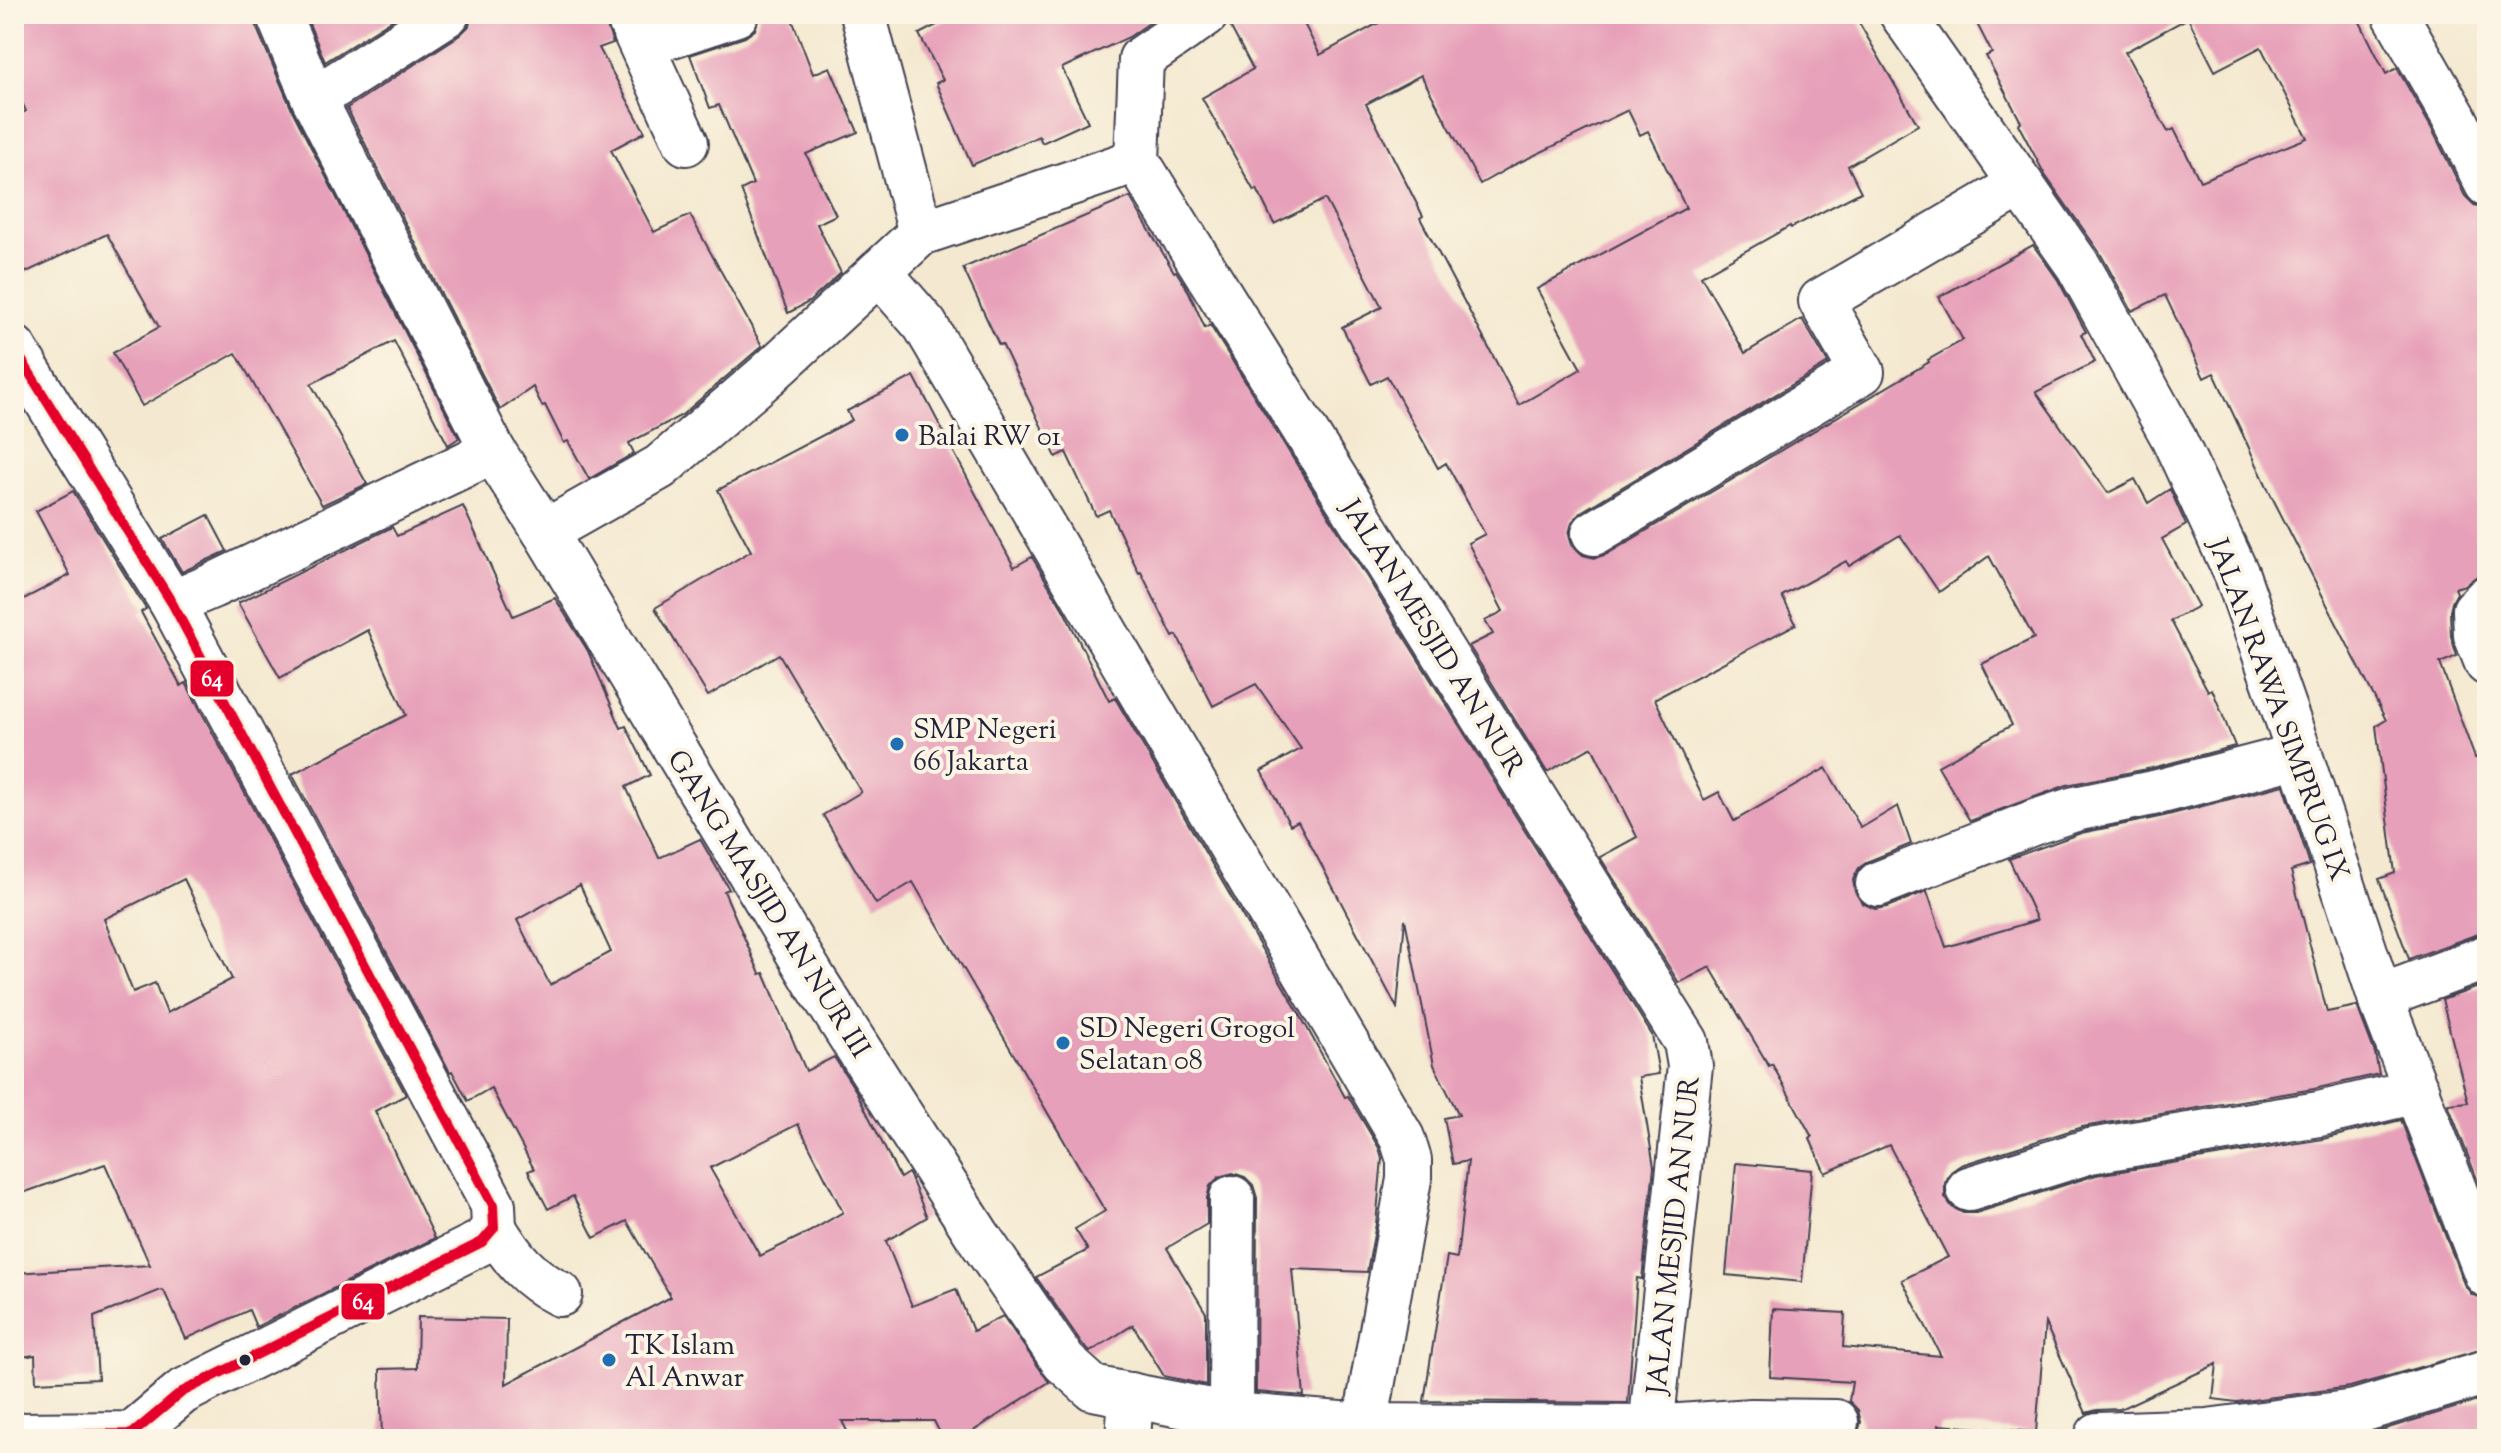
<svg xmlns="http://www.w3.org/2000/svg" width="2501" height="1453" font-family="'Sorts Mill Goudy',serif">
  <rect width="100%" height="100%" fill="#fcf5e5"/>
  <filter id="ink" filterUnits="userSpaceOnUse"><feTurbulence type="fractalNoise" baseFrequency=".0125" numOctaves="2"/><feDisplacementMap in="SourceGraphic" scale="16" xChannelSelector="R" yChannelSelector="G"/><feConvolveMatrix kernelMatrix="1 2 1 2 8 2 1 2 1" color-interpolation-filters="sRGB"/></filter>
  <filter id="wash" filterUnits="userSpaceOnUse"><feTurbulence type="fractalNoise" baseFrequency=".006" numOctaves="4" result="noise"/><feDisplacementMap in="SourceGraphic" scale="32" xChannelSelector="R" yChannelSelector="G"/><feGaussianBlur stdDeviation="1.8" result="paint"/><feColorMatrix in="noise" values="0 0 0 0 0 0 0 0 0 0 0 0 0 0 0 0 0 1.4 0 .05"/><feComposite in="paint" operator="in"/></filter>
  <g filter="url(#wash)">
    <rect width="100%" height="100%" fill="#f4e9d0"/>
    <g id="blocks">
      <g fill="#e7a0b9" fill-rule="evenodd">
        <path d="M29,14H254L255,24L292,110L459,438L448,445L394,341L311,384L367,484L322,505L236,353L142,406L113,353L159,327L107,234L14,278V118L26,111L14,86V21Z"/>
        <path d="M305,14H401L325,62Z"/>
        <path d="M472,14H602L613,43L599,48L645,132L611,150L654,232L690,215L762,346L682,415L629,443L634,453L589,479L568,441L564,443L545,405L542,406L533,387L500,410L347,108L460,35L469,26Z"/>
        <path d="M760,14H790L813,74L830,67L858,132L806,154L836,215L817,224L841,273L809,302L788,313L741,190L753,184L719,105L710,108L690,55L745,37L755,30Z"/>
        <path d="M958,14H1162L1129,37L1062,68L1088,122L1042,143L1039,136L972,165L936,83L943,80L919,34Z"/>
        <path d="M1231,14H1299L1320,55L1395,14H1854L1918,125L1848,166L1861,192L1791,228L1790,226L1701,276L1745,353L1802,319L1828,363L1581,512L1572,522L1569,534L1572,545L1583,555L1595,558L1607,554L1929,362L1928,360L1963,340L1939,297L2033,245L2058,280L2086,332L2081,334L2095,362L2036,392L2108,493L2135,479L2148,503L2170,489L2186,525L2162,539L2198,606L2171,621L2208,691L2212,689L2235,746L2152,768L2067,785L1970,821L1938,766L2012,725L1982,664L2034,638L1989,556L1939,592L1900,535L1849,566L1846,561L1782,596L1796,624L1655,699L1704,800L1719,792L1734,821L1826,768L1861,828L1898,806L1911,844L1869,861L1859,868L1853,880L1855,892L1862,903L1875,909L1887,907L1927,891L1946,947L2037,920L2009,859L2081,833L2164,816L2284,785L2310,865L2291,871L2327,1012L2357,1006L2375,1053L2379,1074L2314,1089L2082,1127L1961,1165L1951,1172L1945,1183V1197L1952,1207L1963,1213H1976L2096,1175L2323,1139L2401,1120L2464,1284L2472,1295L2487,1299V1348L2350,1387L2237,1402L2213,1399L2217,1364L2120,1409L2097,1410L2086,1413L2045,1323L2036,1432L1939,1425L1938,1439L1858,1432L1861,1422L1858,1410L1849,1401L1852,1382L1770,1377L1773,1309L1845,1313L1843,1347L1941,1356L1902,1280L1948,1257L1889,1145L1825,1173L1810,1139L1812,1137L1772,1064L1769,1066L1710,967L1679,983L1600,857L1637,837L1592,747L1547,772L1469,646L1493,634L1485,621L1503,611L1468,543L1485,534L1446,463L1438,468L1387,376L1371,384L1342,327L1382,307L1325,199L1274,224L1257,189L1254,191L1202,98L1253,69L1229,24ZM1421,75L1480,184L1514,165L1628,110L1640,135L1648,131L1686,208L1537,289L1581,369L1519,405L1420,218L1423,216L1366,104Z"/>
        <path d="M1972,14H2356L2386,74L2397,68L2432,129L2465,196L2474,205L2486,209L2487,574H2480L2465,585L2455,588L2457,593L2452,602L2450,611L2451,636L2457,656L2440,663L2475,758L2487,754V933L2478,934L2409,959L2379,879L2395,873L2376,726L2386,720L2271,495L2214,373L2204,378L2165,295L2132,311L2100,253L2045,175L2018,124L2021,122L1986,56L1992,53ZM2188,18L2215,71L2261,47L2307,138L2200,181L2174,129L2168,132L2125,52Z"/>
        <path d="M1130,197L1174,272L1176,271L1189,292L1205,328L1210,325L1652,1035L1659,1074L1639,1077L1654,1167L1642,1279L1637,1278L1628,1403L1424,1401L1447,1256L1457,1258L1468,1161L1453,1164L1444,1118L1459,1115L1434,1065L1405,919L1397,1008L1298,821L1290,825L1261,771L1301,749L1256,684L1213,706L1177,635L1173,637L1141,572L1139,573L1109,510L1096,516L1066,452L1056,457L1002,344L999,345L963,268Z"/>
        <path d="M914,376L1014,567L1032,557L1064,611L1109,701L1115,698L1299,1013L1345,1097L1348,1096L1379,1148L1382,1158L1376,1224L1367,1272L1292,1269L1304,1396L1256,1392L1257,1198L1253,1185L1245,1177L1233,1173L1219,1177L1210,1186L1207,1198V1224L1167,1248L1206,1313V1385L1164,1376L1133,1325L1090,1352L1083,1345L1036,1277L1088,1250L1075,1229L1105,1211L913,882L876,904L823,815L861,792L779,654L708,696L655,608L751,551L718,490L852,420L847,411Z"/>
        <path d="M73,491L146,609L141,612L181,686L186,683L406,1095L375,1111L435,1238L256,1327L249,1310L186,1339L164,1291L161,1290L94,1317L98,1379L36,1382L35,1355L14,1358V1273L150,1265L105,1164L14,1196V604L70,575L36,511ZM184,879L232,979L167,1013L155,983L133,992L104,919Z"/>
        <path d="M463,506L513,616L555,598L588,651L621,728L626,726L650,775L626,787L659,858L700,839L729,889L724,891L760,974L764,973L806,1071L834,1057L856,1091L900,1178L908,1173L910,1176L927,1217L886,1241L912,1306L956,1289L973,1331L1003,1316L1049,1382L961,1439H943L934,1421H842L851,1439H382L380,1369L417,1368L418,1317L507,1319L506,1384L671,1297L627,1221L594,1238L573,1196L548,1209L528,1171L534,1169L491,1088L468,1101L452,1071L450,1072L292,774L406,715L368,630L280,678L238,603L392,527L397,536ZM580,885L611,952L550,985L517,920ZM798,1124L843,1212L809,1232L760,1256L710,1168Z"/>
        <path d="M208,515L227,551L182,572L162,539Z"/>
        <path d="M2487,984V1205L2448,1104L2468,1102L2442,1000Z"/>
        <path d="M1736,1163L1812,1170L1802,1282L1726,1275Z"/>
        <path d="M2487,1398V1439H2341L2362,1436Z"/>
      </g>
    </g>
  </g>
  <g filter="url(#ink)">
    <use href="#blocks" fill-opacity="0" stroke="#424051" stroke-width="2"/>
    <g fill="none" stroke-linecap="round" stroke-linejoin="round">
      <defs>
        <g id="minor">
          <path d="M627,14L686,143"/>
          <path d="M863,14L921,233"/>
          <path d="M1902,14L2079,267L2173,437L2237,575L2300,755L2380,997L2487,1275"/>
          <path d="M2395,14L2454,117L2487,184"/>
          <path d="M642,45L736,14"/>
          <path d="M314,99L447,14"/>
          <path d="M1137,161L1141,59L1206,14"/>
          <path d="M14,348L172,603L493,1205L494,1228L482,1242L182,1392L132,1434L14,1435"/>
          <path d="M493,451L545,532L815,981L978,1236L1064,1362L1093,1388L1231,1415L1365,1426"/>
          <path d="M545,532L660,467L766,376L879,272"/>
          <path d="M1594,533L1862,372L1821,301L2021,184"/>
          <path d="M2487,598L2475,610L2476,635L2487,663"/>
          <path d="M172,603L212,586L493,451L314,99L278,14"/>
          <path d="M1878,884L2035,822L2075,809L2158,792L2300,755"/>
          <path d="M2380,997L2487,957"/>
          <path d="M1969,1189L2090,1151L2319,1114L2417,1091"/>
          <path d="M494,1228C512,1258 528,1278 560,1294"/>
          <path d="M1231,1415L1232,1198"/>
          <path d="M1651,1428L1690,1066L1686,1042L1137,161L921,233L879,272L925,325L1402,1138L1409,1160V1179L1365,1426L1651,1428L1752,1421L1836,1422"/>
          <path d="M2098,1435L2207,1431L2355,1412L2487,1372"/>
          <path d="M1128,1439L1131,1395"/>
        </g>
      </defs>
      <use href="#minor" stroke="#424051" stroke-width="48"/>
      <use href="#minor" stroke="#fff" stroke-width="44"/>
      <defs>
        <path id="bus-1" d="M14,348L172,603L493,1205L494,1228L482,1242L182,1392L132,1434L14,1435"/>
      </defs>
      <use href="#bus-1" stroke="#fcf5e5" stroke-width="16"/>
      <use href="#bus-1" stroke="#e4002b" stroke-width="10"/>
    </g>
  </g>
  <g fill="#1f6fb2" stroke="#fcf5e5" stroke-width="3">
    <circle cx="902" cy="435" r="8"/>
    <circle cx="897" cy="744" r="8"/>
    <circle cx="1063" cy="1043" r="8"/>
    <circle cx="609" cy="1360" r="8"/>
  </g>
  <circle fill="#22223b" stroke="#fcf5e5" stroke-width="3" cx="245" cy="1360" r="7"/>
  <g text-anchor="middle" stroke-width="8" stroke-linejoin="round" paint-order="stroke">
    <g font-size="28" fill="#22223b" stroke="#fcf5e5" text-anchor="start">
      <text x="918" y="445">Balai RW 01</text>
      <text x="913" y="738">SMP Negeri<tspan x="913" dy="32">66 Jakarta</tspan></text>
      <text x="1079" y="1037">SD Negeri Grogol<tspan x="1079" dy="32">Selatan 08</tspan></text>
      <text x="625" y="1354">TK Islam<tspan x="625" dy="32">Al Anwar</tspan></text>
    </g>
    <g font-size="28" fill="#22223b" stroke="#fcf5e5">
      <text transform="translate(1434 637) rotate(58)" y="10">JALAN MESJID AN NUR</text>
      <text transform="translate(2280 709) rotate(70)" y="10">JALAN RAWA SIMPRUG IX</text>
      <text transform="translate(770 903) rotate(58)" y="10">GANG MASJID AN NUR III</text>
      <text transform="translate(1672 1235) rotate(-84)" y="10">JALAN MESJID AN NUR</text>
    </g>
  </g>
  <g stroke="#fcf5e5" stroke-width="3">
    <rect x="189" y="659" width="46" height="39" rx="8" fill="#e4002b"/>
    <rect x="340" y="1282" width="46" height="39" rx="8" fill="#e4002b"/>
  </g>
  <g font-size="22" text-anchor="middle" font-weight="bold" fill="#fff">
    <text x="212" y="686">64</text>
    <text x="363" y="1309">64</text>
  </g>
  <rect width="2501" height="1453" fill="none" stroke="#fcf5e5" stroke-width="48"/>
</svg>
